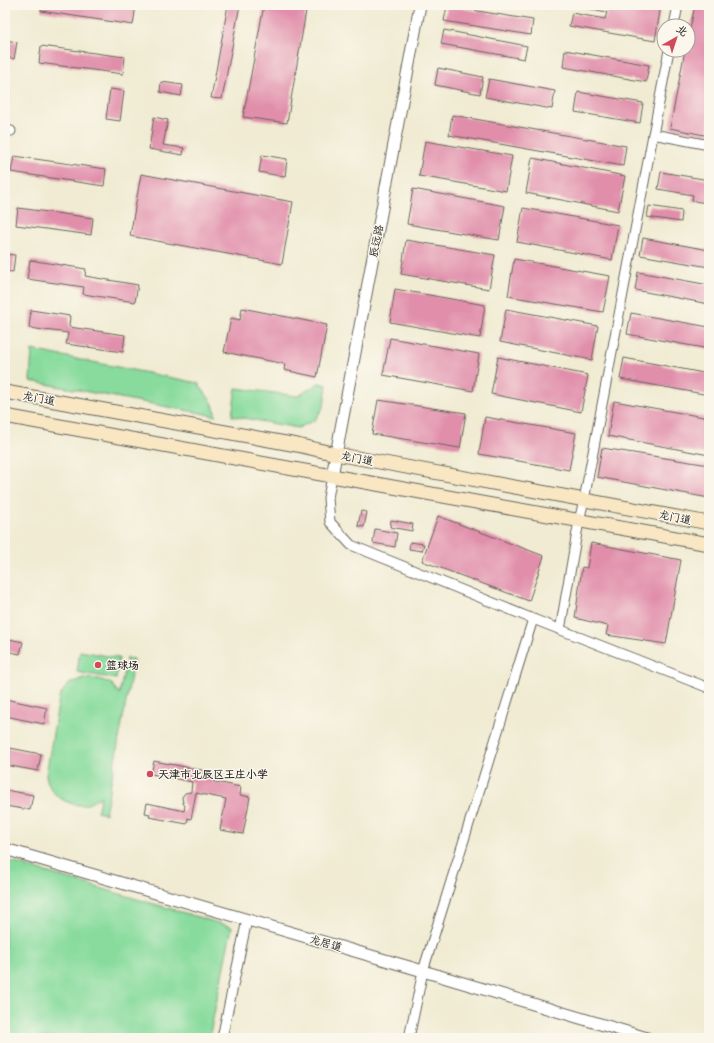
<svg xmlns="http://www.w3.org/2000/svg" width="714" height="1043" font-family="Pangolin,'LXGW WenKai TC',sans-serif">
  <rect width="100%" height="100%" fill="#fbf7ec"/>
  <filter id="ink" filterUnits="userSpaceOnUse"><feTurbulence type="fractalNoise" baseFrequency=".025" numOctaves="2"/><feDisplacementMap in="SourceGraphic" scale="8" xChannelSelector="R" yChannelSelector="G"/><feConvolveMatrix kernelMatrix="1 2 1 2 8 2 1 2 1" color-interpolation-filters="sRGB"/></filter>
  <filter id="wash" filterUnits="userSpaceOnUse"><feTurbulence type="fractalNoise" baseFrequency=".012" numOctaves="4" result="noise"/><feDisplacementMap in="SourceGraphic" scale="16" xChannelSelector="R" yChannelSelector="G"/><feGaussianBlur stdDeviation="0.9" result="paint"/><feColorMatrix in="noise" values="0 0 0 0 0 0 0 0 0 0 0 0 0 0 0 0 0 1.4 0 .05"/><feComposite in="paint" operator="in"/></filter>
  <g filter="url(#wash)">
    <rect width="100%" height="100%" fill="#f0ebd2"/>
    <g fill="#88db9d" stroke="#527c5c">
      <path d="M32,350L198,383L213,404L216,416L30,381Z"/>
      <path d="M319,383L327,385L324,406L315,420L298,428L232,416L236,388L298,396Z"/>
      <path d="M80,651L119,658L116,679L77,672Z"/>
      <path d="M127,658L134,659L105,814L97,812L101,796C95,800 90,804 84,805C73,806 60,800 53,792C49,787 47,781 46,775L59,698L63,691L69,684L83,678L99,679L112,684L119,694Z"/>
      <path d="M5,860L232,927L209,1038H5Z"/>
    </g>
    <g id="blocks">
      <g fill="#e18eab">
        <path d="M42,5H136L133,25L41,11Z"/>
        <path d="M228,5H240L222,99L211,98Z"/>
        <path d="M264,5H307L287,123L243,117Z"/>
        <path d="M573,5H661L655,41L569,26L572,13L605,19L607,12L573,6Z"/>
        <path d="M695,5H709V136L670,128L685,50H688V38Z"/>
        <path d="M447,6L533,20L531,35L444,21Z"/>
        <path d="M444,30L527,46L524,59L441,44Z"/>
        <path d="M5,40L17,42L14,59L5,57Z"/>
        <path d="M41,46L125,57L123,74L39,63Z"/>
        <path d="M565,50L649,65L646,82L563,67Z"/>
        <path d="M438,68L483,77L480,94L435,85Z"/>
        <path d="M489,79L555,91L552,109L485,97Z"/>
        <path d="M161,82L183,85L181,96L160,92Z"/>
        <path d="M110,89L124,91L120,121L106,119Z"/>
        <path d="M5,90L10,91L8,107H5Z"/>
        <path d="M578,92L643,103L640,123L575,112Z"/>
        <path d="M452,115L626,146L623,166L449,135Z"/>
        <path d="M154,117L168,120L163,145L184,148L183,155L149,149Z"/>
        <path d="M425,141L512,156L506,191L419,176Z"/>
        <path d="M262,155L287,159L285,177L259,172Z"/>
        <path d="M14,156L106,169L104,186L11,172Z"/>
        <path d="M532,158L625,176L618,211L526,193Z"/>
        <path d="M661,172L709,180V203L692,201L693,195L658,189Z"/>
        <path d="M141,174L293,202L282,264L130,236Z"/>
        <path d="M413,189L505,206L499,240L407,224Z"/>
        <path d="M649,206L682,211L681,222L647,217Z"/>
        <path d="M18,208L93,218L91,235L16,225Z"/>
        <path d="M523,208L618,225L612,260L517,242Z"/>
        <path d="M643,238L709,250V267L640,255Z"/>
        <path d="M406,240L495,255L489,289L401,274Z"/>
        <path d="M5,254L15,255L13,272L5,271Z"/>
        <path d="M514,259L610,276L603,312L508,296Z"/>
        <path d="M30,260L86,269L85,276L138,285L135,302L83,294L84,287L27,279Z"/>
        <path d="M638,272L709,285V304L635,290Z"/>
        <path d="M395,289L485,305L480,338L390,322Z"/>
        <path d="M242,308L327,325L317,377L284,370L285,364L224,352L231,318L240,320Z"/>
        <path d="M506,309L598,326L592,360L500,342Z"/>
        <path d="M31,310L70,316L69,327L125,335L123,352L66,344L68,333L29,328Z"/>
        <path d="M631,313L709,327V349L627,334Z"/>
        <path d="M390,338L479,354L473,391L383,375Z"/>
        <path d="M498,357L588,375L581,412L491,394Z"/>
        <path d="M624,358L709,374V395L620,379Z"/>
        <path d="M378,400L466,413L460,448L372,434Z"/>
        <path d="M614,401L709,418V455L608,436Z"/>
        <path d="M485,417L576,433L569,470L479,454Z"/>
        <path d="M602,448L709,465V498L597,477Z"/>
        <path d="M361,511L367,512L364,527L358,526Z"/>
        <path d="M438,516L544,556L529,601L422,561Z"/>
        <path d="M391,520L413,524L412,531L390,527Z"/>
        <path d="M375,529L397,533L395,547L373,543Z"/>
        <path d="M410,542L424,544L422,551L409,549Z"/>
        <path d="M591,543L681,560L666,644L606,635L608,626L575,618L582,567L587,568Z"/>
        <path d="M5,638L23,642L20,654L5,651Z"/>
        <path d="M5,699L47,708L44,724L5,716Z"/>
        <path d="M5,747L41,754L38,771L5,765Z"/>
        <path d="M154,761L212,772L211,781L241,787L240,795L250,797L243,834L220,830L226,799L196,793L191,819L188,818L187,824L149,817L150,814L145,813L147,803L184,811L185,806L183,803L182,797L185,793L191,792L192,782L151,774Z"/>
        <path d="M5,790L33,795L30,810L5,806Z"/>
      </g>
    </g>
  </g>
  <g filter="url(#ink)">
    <use href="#blocks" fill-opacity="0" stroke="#66645c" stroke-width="1"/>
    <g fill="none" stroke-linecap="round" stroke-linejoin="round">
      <defs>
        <g id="minor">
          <path d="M674,26L678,5"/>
          <path d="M5,130L11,131"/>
          <path d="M653,134L709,145"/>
          <path d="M332,476L328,498L330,522L351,545L533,619L709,688"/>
          <path d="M560,630L579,521L584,500L669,50"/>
          <path d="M222,1038L247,920"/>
          <path d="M409,1038L423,971L533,619"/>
        </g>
        <g id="tertiary">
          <path d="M332,476L420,5"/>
          <path d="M5,849L423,971L647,1038"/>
        </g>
        <g id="secondary">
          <path d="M5,392L297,445L336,454L709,523"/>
          <path d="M5,416L332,476L709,544"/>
        </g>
      </defs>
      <use href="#minor" stroke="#66645c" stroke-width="11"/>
      <use href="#tertiary" stroke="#66645c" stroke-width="13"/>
      <use href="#secondary" stroke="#66645c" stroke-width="15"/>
      <use href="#minor" stroke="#fff" stroke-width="9"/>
      <use href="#tertiary" stroke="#fff" stroke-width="11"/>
      <use href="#secondary" stroke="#f9e7c3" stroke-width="13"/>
    </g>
  </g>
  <g fill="#d1495b" stroke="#fbf7ec" stroke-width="1.5">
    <circle cx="98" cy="665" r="4"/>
    <circle cx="150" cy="774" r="4"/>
  </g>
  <g text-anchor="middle" stroke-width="3" stroke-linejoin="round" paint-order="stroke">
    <g font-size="11" fill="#1c1c1c" stroke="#fbf7ec">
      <text transform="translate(376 241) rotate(-79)" y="4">辰远路</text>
      <text transform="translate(39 398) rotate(10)" y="4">龙门道</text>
      <text transform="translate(357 458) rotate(11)" y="4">龙门道</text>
      <text transform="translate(675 517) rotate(11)" y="4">龙门道</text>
      <text transform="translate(326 943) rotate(16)" y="4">龙居道</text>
    </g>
    <g font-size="11" font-weight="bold" fill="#1c1c1c" stroke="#fbf7ec" text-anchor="start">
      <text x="106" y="669">篮球场</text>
      <text x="158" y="778">天津市北辰区王庄小学</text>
    </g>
  </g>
  <rect width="714" height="1043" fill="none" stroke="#fbf7ec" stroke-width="20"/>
  <g transform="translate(676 38) rotate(39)"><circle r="19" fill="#fbf7ec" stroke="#a29f99"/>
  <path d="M0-3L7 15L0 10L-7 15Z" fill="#d1495b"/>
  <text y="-6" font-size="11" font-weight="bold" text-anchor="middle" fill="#1c1c1c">北</text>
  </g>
</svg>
